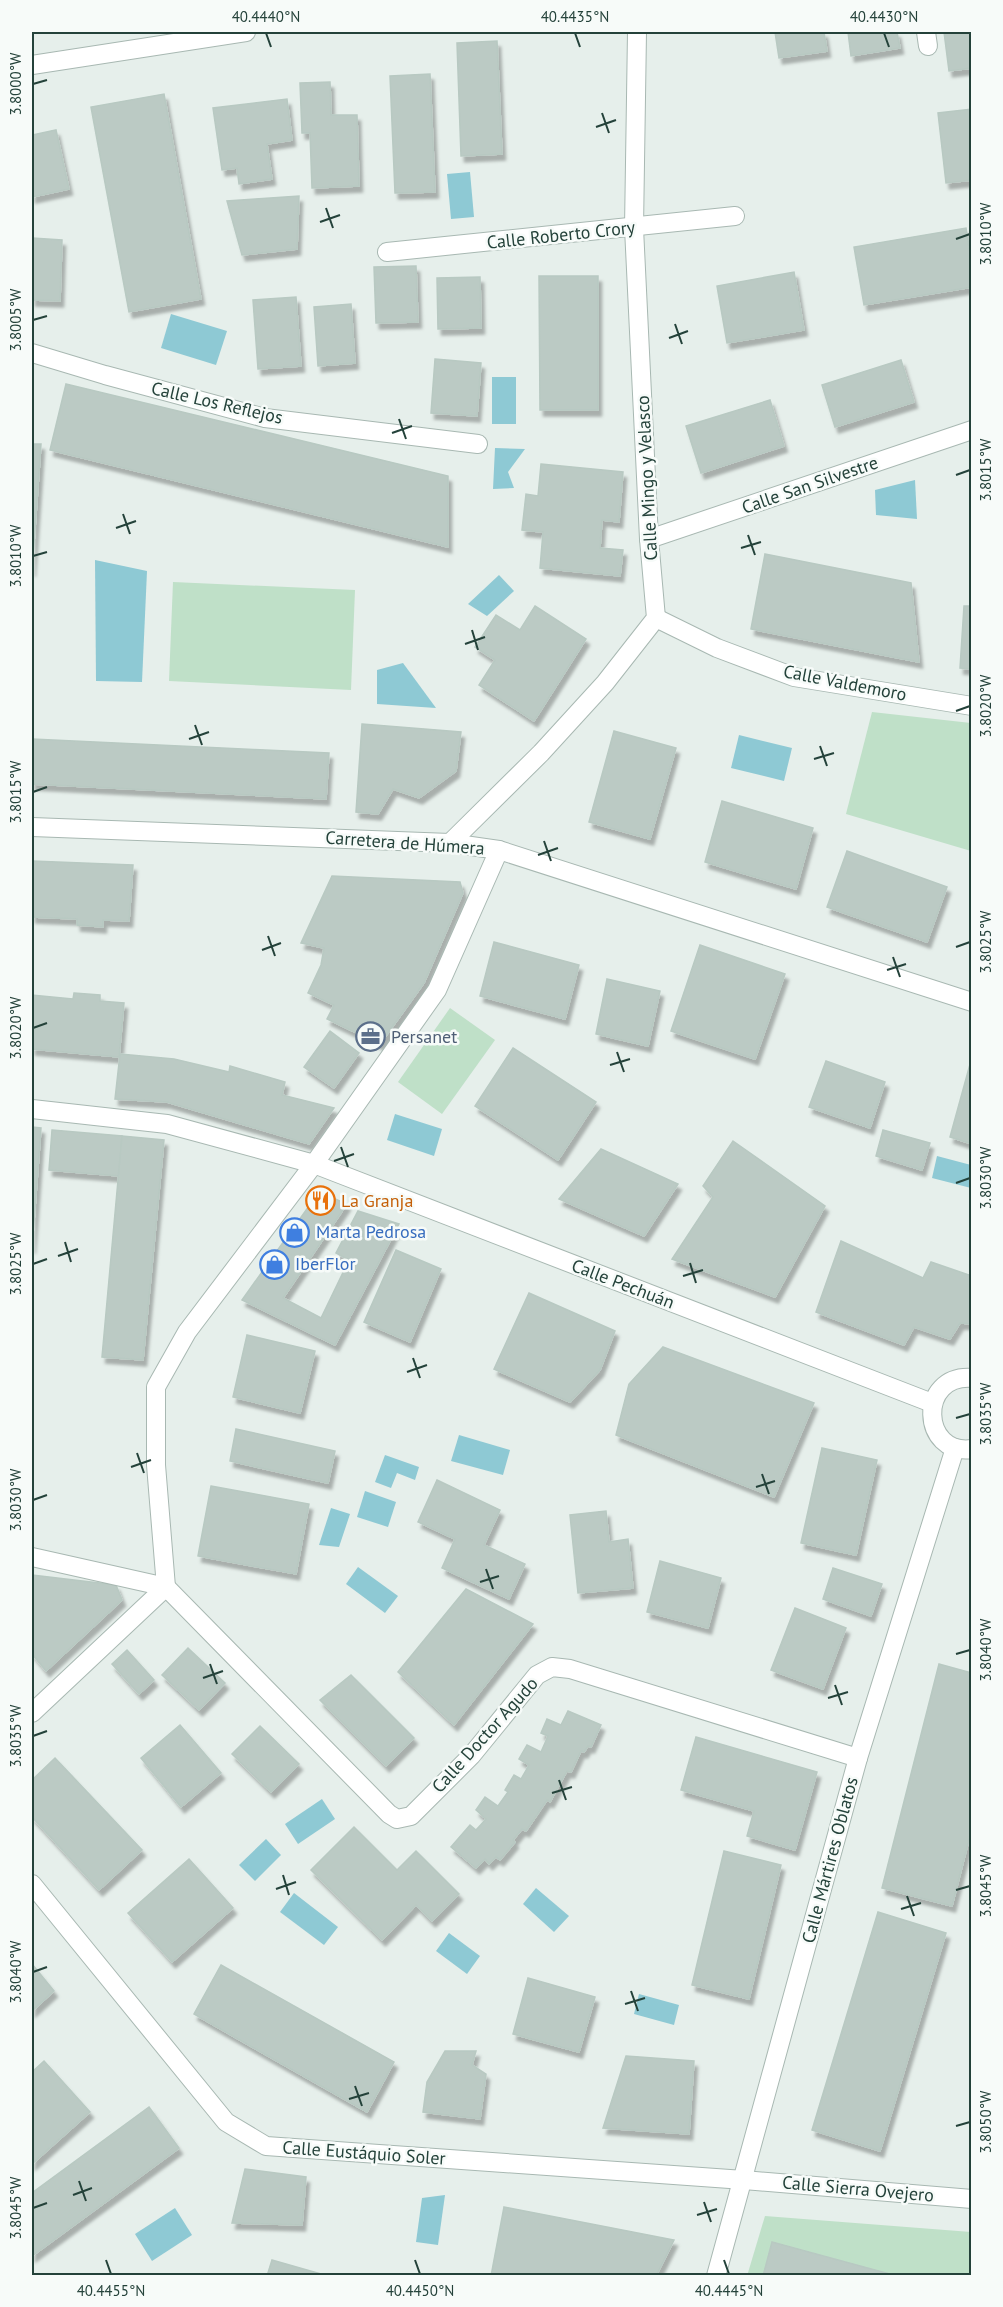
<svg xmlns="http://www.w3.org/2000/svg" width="1003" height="2307" font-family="'PT Sans',sans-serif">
  <defs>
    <filter id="shadow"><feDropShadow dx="3.5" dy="6" stdDeviation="1.5" flood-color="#0004"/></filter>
  </defs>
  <rect width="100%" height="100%" fill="#e6efeb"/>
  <g fill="#bfe0c8">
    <path d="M173,582L355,590L351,690L169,681Z"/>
    <path d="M872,712L971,723V851L846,814Z"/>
    <path d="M450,1008L495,1040L442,1114L398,1082Z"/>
    <path d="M765,2216L971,2232V2275L747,2276Z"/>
  </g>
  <g fill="#8ec9d4">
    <path d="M470,172L474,217L451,219L447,174Z"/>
    <path d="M171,314L227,331L216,365L161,348Z"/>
    <rect x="492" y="377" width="24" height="47"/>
    <path d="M495,448L525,449L508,472L514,488L493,489Z"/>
    <path d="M915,480L917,519L876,515L875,490Z"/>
    <path d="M95,560L147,571L142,682L96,681Z"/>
    <path d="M499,575L514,591L487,616L468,604Z"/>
    <path d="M403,663L436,708L377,704V670Z"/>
    <path d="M739,735L792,748L784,781L731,768Z"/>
    <path d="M395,1114L442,1129L434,1156L387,1140Z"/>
    <path d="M937,1156L971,1165V1188L932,1178Z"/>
    <path d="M459,1435L510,1450L503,1475L451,1461Z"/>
    <path d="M385,1455L419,1467L415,1480L397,1473L391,1488L375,1482Z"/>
    <path d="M365,1491L396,1502L388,1527L357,1517Z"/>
    <path d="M331,1508L350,1514L339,1547L319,1545Z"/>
    <path d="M358,1567L398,1596L385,1613L346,1584Z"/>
    <path d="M322,1799L335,1819L298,1844L285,1824Z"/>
    <path d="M266,1839L281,1855L255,1881L239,1865Z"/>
    <path d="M536,1888L569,1916L554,1932L523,1904Z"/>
    <path d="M294,1893L338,1927L324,1945L280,1912Z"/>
    <path d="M449,1933L480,1956L467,1974L436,1951Z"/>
    <path d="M639,1994L679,2005L674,2025L634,2014Z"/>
    <path d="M445,2195L438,2245L416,2242L422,2198Z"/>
    <path d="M175,2208L192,2235L152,2261L135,2234Z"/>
  </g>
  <g fill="#bbcac4" stroke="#b8c9c2" stroke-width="1.5" filter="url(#shadow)">
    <path d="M775,32H824L827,51L779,58Z"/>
    <path d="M848,32H897L900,48L851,56Z"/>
    <path d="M944,32H972V68L949,71Z"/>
    <path d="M497,41L502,154L461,156L457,43Z"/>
    <path d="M430,74L435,192L395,193L390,76Z"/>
    <path d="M330,82L331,115H357L359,186L312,188L310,133H302L300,83Z"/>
    <path d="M164,94L201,299L129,312L91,107Z"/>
    <path d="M287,99L292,140L267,144L272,179L239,184L237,168L222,170L213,108Z"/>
    <path d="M972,109V180L946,183L938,113Z"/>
    <path d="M56,130L69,189L32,197V135Z"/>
    <path d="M299,196L297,249L242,255L227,201Z"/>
    <path d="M966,228L972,264V287L864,305L854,247Z"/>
    <path d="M32,238L62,240L60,301L32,300Z"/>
    <path d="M416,266L418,322L376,323L374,267Z"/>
    <path d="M794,272L804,330L727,343L717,286Z"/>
    <path d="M539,276H598V410H540Z"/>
    <path d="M480,277L481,328L438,329L437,278Z"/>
    <path d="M296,297L301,366L258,369L253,300Z"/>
    <path d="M351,304L355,363L318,366L314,307Z"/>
    <path d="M435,359L481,363L477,416L431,413Z"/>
    <path d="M901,360L914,402L835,427L822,385Z"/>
    <path d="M66,384L448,476V547L50,450Z"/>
    <path d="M770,400L784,446L701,473L686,426Z"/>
    <path d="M32,444H41L32,571Z"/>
    <path d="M541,464L623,472L619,522L602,520L600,548L623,550L620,576L540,568L543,532L522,530L526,494L538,496Z"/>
    <path d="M765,554L911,583L919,662L751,629Z"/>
    <path d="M535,606L586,639L534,721L479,685L495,660L475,647L496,615L520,630Z"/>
    <path d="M964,606H972V669L960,668Z"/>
    <path d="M362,724L461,732L456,771L419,798L393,789L378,814L356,812Z"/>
    <path d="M614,731L676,748L650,839L589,822Z"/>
    <path d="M32,739L329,753L326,799L32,784Z"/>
    <path d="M722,801L813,828L796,889L705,862Z"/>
    <path d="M847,851L947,887L927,942L827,907Z"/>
    <path d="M32,861L133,865L129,921L103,920V927L77,925V919L32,917Z"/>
    <path d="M332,876L460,882L463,893L424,983L380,1044L327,1019L334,1005L308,993L321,965L324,948L301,943Z"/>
    <path d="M494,942L579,965L565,1019L480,996Z"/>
    <path d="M700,945L785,974L755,1059L671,1031Z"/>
    <path d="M607,979L660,991L648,1046L596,1034Z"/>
    <path d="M74,993L100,995V1001L124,1003L119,1057L32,1049V995L73,999Z"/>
    <path d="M330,1031L359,1053L334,1088L304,1067Z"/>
    <path d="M513,1048L596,1102L558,1160L475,1106Z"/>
    <path d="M120,1054L174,1059L229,1072L230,1066L285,1082L282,1095L334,1108L309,1144L167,1102L115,1099Z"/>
    <path d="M972,1057V1144L950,1137Z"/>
    <path d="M826,1061L885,1082L870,1128L809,1107Z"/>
    <path d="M32,1127L41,1128L32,1248Z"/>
    <path d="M52,1130L122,1136L119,1176L49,1170Z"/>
    <path d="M883,1130L930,1143L922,1170L876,1156Z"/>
    <path d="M122,1136L164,1140L143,1360L102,1357Z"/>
    <path d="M733,1141L825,1206L775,1297L672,1259L713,1197L703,1186Z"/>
    <path d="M601,1149L678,1184L644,1236L559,1199Z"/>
    <path d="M319,1192L347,1204L283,1298L321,1318L349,1260L336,1253L358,1211L399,1224L335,1345L242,1300Z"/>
    <path d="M841,1241L923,1278L931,1262L972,1276V1324L960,1323L950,1339L914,1327L904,1345L816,1312Z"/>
    <path d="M396,1250L441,1269L410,1342L364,1322Z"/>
    <path d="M529,1293L615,1331L600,1370L570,1402L494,1369Z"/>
    <path d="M247,1335L315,1351L300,1413L233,1397Z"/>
    <path d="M663,1347L814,1403L774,1497L616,1435L629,1384Z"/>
    <path d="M236,1429L335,1451L328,1483L230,1461Z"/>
    <path d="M822,1448L877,1460L856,1555L801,1543Z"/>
    <path d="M437,1480L500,1510L484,1545L525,1564L509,1599L442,1568L455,1539L418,1522Z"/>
    <path d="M211,1486L309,1504L296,1574L198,1556Z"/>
    <path d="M606,1511L609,1542L628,1539L633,1588L578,1593L570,1515Z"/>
    <path d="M660,1561L721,1578L708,1628L647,1612Z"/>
    <path d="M833,1568L882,1584L871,1616L823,1599Z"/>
    <path d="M32,1575L116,1585L122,1600L46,1671L32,1654Z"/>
    <path d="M466,1589L533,1624L454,1725L398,1672Z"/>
    <path d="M795,1608L846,1628L823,1689L771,1670Z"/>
    <path d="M188,1648L225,1683L199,1710L162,1675Z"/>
    <path d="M127,1650L154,1680L139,1694L112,1664Z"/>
    <path d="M939,1664L972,1673V1828L952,1906L882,1888Z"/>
    <path d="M351,1675L414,1738L386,1766L320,1700Z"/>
    <path d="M568,1711L601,1725L591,1747L588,1746L584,1752L581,1751L571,1772L567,1771L550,1802L547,1800L526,1831L522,1829L513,1840L515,1842L500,1860L496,1857L489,1864L485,1859L476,1868L451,1847L470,1825L476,1830L486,1819L476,1810L485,1797L498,1806L508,1792L505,1790L514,1775L521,1779L529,1765L519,1759L527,1745L541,1752L548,1736L541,1733L547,1719L561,1725Z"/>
    <path d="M180,1725L221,1773L181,1807L141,1758Z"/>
    <path d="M260,1726L299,1764L271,1792L232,1754Z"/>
    <path d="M696,1737L817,1772L795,1850L747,1836L754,1811L681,1790Z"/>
    <path d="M55,1758L142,1850L99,1890L32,1817V1780Z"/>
    <path d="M354,1827L397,1870L416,1851L459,1894L432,1921L416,1905L382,1940L311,1870Z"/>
    <path d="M724,1851L781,1865L749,1999L692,1985Z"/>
    <path d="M189,1859L233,1908L172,1962L128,1913Z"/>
    <path d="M878,1912L946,1933L880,2151L812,2130Z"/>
    <path d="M32,1964L54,1991L32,2011Z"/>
    <path d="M221,1965L394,2062L367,2112L194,2014Z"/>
    <path d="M528,1978L595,1997L579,2052L513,2034Z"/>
    <path d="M445,2051H476L472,2065L486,2074L480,2119L423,2112L427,2082Z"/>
    <path d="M626,2056L694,2061L689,2134L603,2128Z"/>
    <path d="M44,2061L90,2112L32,2164V2072Z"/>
    <path d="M149,2107L179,2148L32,2256V2193Z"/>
    <path d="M245,2169L306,2177L302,2225L232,2223Z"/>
    <path d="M504,2207L674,2240L656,2276H491Z"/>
    <path d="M772,2242L897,2276H763Z"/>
    <path d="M272,2260L328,2276H267Z"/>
  </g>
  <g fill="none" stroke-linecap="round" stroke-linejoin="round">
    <defs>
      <g id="minor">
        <path d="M926,32L928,46"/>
        <path d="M32,65L246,32"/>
        <path d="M387,252L735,216"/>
        <path d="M32,353L105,375L265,418L478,444"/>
        <path d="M649,539L972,430"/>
        <path d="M656,618L717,648L794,677L972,706"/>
        <path d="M32,827L450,843L499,850L972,1002"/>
        <path d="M450,843L541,753L605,683L656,618L649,539L634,228L637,32"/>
        <path d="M32,1109L167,1124L314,1164L932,1403"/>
        <path d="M972,1378C917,1374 921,1456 972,1449"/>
        <path d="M32,1557L166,1587L389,1814L397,1819L411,1816L471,1756L537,1675L552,1667L570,1669L858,1758"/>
        <path d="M32,1713L166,1587L156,1465V1387L187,1332L314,1164L437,990L499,850"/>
        <path d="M32,1884L226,2122L266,2146L744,2180L972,2199"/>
        <path d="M716,2276L858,1758L955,1448"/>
      </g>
    </defs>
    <use href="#minor" stroke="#a8b8b2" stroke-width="20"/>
    <use href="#minor" stroke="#fff" stroke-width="18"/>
  </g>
  <path fill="none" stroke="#24423a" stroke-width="2" d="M266,33L271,47M575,33L580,47M884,33L889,47M33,84L47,80M602,113L609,133M596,127L616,120M326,208L333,228M320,222L340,215M956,239L970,234M33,320L47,316M675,324L682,344M669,338L688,331M399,419L406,439M392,433L412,426M956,475L970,470M123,514L130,534M116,528L136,521M748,535L755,555M741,548L761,542M33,556L47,552M472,630L478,650M465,644L485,637M956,711L970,706M195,725L202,745M189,739L209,732M820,746L827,766M814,759L834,753M33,792L47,787M544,841L551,861M538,855L558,848M268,936L275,956M956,947L970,942M262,950L281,943M893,957L900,977M887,970L906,964M33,1028L47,1023M617,1052L624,1072M610,1065L630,1059M341,1147L348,1167M334,1161L354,1154M956,1183L970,1178M65,1242L71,1262M58,1256L78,1249M690,1263L696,1283M33,1264L47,1259M683,1276L703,1270M413,1358L420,1378M407,1372L427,1365M956,1418L970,1414M137,1453L144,1473M131,1467L151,1460M762,1474L769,1494M756,1487L775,1481M33,1500L47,1495M486,1569L493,1589M480,1582L499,1576M956,1654L970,1650M210,1664L217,1684M203,1678L223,1671M835,1685L842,1705M828,1698L848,1692M33,1736L47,1731M559,1780L566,1800M552,1793L572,1787M283,1875L289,1895M276,1889L296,1882M956,1890L970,1886M907,1896L914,1916M901,1909L921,1903M33,1972L47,1967M631,1991L638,2011M625,2004L645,1998M355,2086L362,2106M349,2099L369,2093M956,2126L970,2122M79,2181L86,2201M73,2195L92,2188M704,2202L711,2222M33,2208L47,2203M697,2215L717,2209M106,2260L111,2274M415,2260L420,2274M724,2260L729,2274"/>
  <defs>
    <symbol id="office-ring" viewBox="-11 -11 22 22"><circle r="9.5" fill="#f7fbf9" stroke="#5c6f8a" stroke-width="1.5"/><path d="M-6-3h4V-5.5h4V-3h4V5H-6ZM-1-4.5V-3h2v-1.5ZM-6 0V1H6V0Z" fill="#5c6f8a"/></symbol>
    <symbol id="restaurant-ring" viewBox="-11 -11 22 22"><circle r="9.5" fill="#f7fbf9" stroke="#e8710a" stroke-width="1.5"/><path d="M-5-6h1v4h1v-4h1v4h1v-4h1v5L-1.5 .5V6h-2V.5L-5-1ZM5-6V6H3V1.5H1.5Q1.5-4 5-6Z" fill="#e8710a"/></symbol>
    <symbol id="shop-ring" viewBox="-11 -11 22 22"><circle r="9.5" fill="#f7fbf9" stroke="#3f7fe0" stroke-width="1.5"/><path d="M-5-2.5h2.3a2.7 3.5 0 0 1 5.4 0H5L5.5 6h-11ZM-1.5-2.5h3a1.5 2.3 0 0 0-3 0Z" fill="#3f7fe0"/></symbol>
  </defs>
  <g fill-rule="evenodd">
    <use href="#office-ring" x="354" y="1020" width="33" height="33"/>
    <use href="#restaurant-ring" x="304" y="1184" width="33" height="33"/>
    <use href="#shop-ring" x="278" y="1216" width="33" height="33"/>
    <use href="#shop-ring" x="258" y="1248" width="33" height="33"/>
  </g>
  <g text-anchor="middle" stroke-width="5" stroke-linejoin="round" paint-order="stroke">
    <g font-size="18" fill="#24423a" stroke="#f7fbf9">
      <text transform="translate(561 235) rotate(-6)" y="6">Calle Roberto Crory</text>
      <text transform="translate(217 403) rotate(13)" y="6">Calle Los Reflejos</text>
      <text transform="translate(647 478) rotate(-93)" y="6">Calle Mingo y Velasco</text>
      <text transform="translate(810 485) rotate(-19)" y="6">Calle San Silvestre</text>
      <text transform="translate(845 683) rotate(11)" y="6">Calle Valdemoro</text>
      <text transform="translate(405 843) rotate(4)" y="6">Carretera de Húmera</text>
      <text transform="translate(623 1284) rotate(21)" y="6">Calle Pechuán</text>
      <text transform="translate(485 1735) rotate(-48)" y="6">Calle Doctor Agudo</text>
      <text transform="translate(830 1860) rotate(-75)" y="6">Calle Mártires Oblatos</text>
      <text transform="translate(364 2153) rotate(4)" y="6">Calle Eustáquio Soler</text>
      <text transform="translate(858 2189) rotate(5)" y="6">Calle Sierra Ovejero</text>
    </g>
    <g font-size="18" fill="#4e5e75" stroke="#f7fbf9" text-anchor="start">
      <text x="391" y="1043">Persanet</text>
    </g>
    <g font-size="18" fill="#c56008" stroke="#f7fbf9" text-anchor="start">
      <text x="341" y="1207">La Granja</text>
    </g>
    <g font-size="18" fill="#366cbe" stroke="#f7fbf9" text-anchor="start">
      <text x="316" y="1238">Marta Pedrosa</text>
      <text x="295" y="1270">IberFlor</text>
    </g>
  </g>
  <rect width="1003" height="2307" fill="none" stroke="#f7fbf9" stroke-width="66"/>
  <rect x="33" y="33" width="937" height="2241" fill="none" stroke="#24423a" stroke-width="2"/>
  <g font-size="15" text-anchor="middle" fill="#24423a">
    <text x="266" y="22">40.4440°N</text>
    <text x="575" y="22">40.4435°N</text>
    <text x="884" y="22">40.4430°N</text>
    <text transform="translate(16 84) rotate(-90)" y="5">3.8000°W</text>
    <text transform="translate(986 234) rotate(-90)" y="5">3.8010°W</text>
    <text transform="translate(16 320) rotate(-90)" y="5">3.8005°W</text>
    <text transform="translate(986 470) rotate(-90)" y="5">3.8015°W</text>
    <text transform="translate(16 556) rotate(-90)" y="5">3.8010°W</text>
    <text transform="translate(986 706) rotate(-90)" y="5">3.8020°W</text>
    <text transform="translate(16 792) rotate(-90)" y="5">3.8015°W</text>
    <text transform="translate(986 942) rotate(-90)" y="5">3.8025°W</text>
    <text transform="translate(16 1028) rotate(-90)" y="5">3.8020°W</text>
    <text transform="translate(986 1178) rotate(-90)" y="5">3.8030°W</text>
    <text transform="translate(16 1264) rotate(-90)" y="5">3.8025°W</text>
    <text transform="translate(986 1414) rotate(-90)" y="5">3.8035°W</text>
    <text transform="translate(16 1500) rotate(-90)" y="5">3.8030°W</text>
    <text transform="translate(986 1650) rotate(-90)" y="5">3.8040°W</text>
    <text transform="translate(16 1736) rotate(-90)" y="5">3.8035°W</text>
    <text transform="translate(986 1886) rotate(-90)" y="5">3.8045°W</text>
    <text transform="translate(16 1972) rotate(-90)" y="5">3.8040°W</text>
    <text transform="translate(986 2122) rotate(-90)" y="5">3.8050°W</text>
    <text transform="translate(16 2208) rotate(-90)" y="5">3.8045°W</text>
    <text x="111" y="2296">40.4455°N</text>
    <text x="420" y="2296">40.4450°N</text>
    <text x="729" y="2296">40.4445°N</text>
  </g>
</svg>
